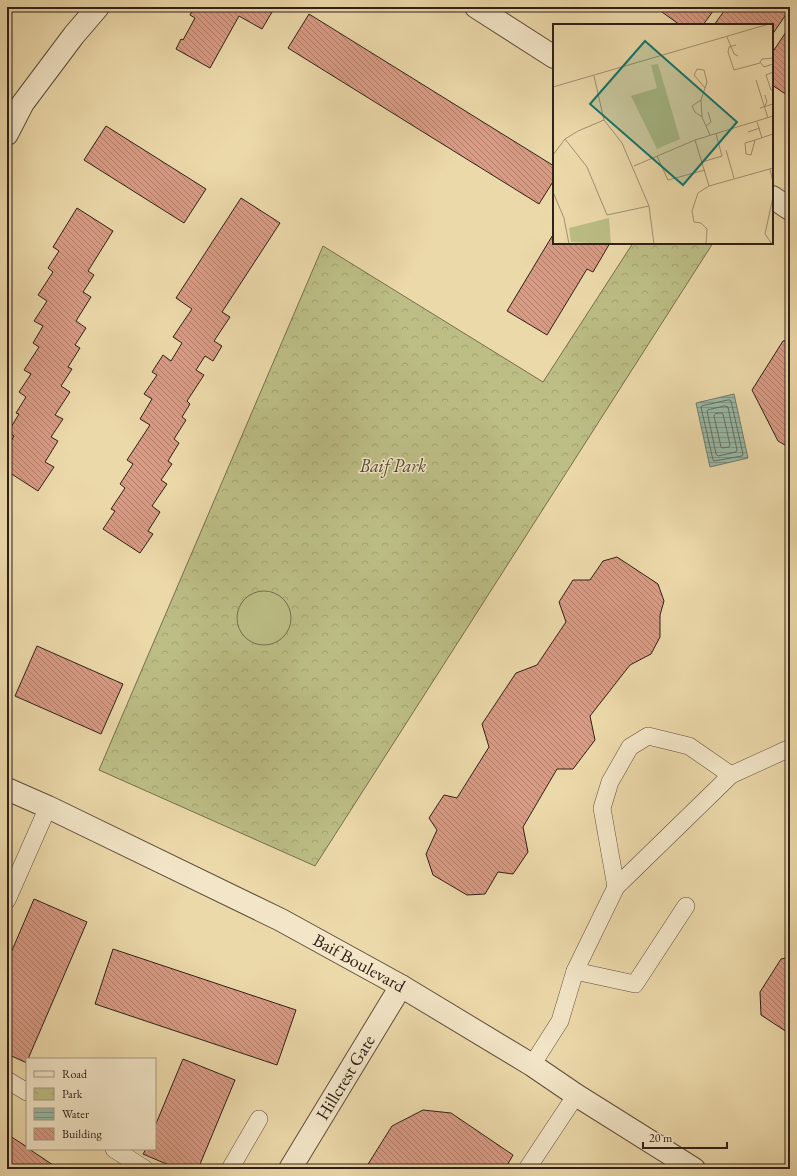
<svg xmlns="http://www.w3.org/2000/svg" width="797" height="1176" font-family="'EB Garamond',serif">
  <defs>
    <pattern id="park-crowns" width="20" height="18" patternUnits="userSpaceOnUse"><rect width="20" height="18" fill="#bcbe85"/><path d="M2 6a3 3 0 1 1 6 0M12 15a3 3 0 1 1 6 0" fill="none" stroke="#a2a372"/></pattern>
    <pattern id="water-rules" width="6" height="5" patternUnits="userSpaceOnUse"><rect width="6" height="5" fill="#99baa8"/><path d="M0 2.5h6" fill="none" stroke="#7d9788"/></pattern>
    <pattern id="building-back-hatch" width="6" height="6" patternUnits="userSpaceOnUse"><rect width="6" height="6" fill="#da9b84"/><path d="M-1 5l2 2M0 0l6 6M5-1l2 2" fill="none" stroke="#b17e6b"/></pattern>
  </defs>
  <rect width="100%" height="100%" fill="#ecd9aa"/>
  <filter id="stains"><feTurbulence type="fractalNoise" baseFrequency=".005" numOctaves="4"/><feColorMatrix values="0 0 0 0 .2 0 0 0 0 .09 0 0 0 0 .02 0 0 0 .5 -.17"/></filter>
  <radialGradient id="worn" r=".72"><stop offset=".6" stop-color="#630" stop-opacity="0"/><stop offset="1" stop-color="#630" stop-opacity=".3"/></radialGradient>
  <path fill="url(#park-crowns)" stroke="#766f4e" d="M633,243H713L315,866L99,770L323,246L543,382Z"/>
  <circle fill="#bcbe85" stroke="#766f4e" cx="264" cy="618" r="27"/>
  <path fill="url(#water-rules)" stroke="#6f7c6e" d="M734,394L748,458L710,467L696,403Z"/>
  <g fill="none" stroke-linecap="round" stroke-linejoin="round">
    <g stroke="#646d60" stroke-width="1">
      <path d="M729,400L731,401L743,454L742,456L714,461L713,460L701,407L702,406Z"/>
      <path d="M725,406L728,407L737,450L736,452L718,456L716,454L707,411L708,410Z"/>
      <path d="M721,413L723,414L730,445L729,447L723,448L721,447L714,416L715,414Z"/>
    </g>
  </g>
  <g fill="url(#building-back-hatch)" stroke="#302018">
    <path d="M194,7H275L262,29L239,16L210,68L176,49L181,39L183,40L195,18L190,15Z"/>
    <path d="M655,7H716L703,25H680Z"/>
    <path d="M727,7H779L787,13L772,35V25H714Z"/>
    <path d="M309,14L554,166V180L539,204L288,48Z"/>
    <path d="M790,26V97L772,85V53Z"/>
    <path d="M106,126L206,189L184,223L84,160Z"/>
    <path d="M241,198L280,223L222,312L230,317L214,341L222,346L213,361L205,356L196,370L204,375L187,401L190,404L182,417L186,420L174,439L179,443L168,461L172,464L161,480L167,484L152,506L160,512L148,531L153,534L140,553L103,529L115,511L111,509L125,488L120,484L133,464L127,460L150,425L140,419L152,399L144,394L157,375L152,372L163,355L171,361L182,343L173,337L192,309L176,298Z"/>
    <path d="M77,208L113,231L88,271L94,275L83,292L91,297L76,321L86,328L75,345L80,348L68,367L72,369L61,386L70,392L55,415L63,419L51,437L58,441L45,462L54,467L38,491L7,471V448L14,436L8,432L19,414L16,413L26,397L19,392L31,374L24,370L39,347L33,343L43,326L34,321L47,301L38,295L53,272L48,268L59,251L53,247Z"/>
    <path d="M554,233V243H610L593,272L587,269L547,335L507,311Z"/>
    <path d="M790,340V448L778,441L752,390L783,341Z"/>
    <path d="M617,557L658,584L664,601L660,615V637L651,654L630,665L590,716L595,740L573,769H557L523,827L528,852L513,874L498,872L485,894L467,895L433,875L426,854L437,830L429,818L444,795L457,798L489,747L482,724L516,673L537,665L566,622L559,602L573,580H590L603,561Z"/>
    <path d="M37,646L123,684L101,734L15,696Z"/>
    <path d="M34,899L87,922L28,1059H27V1063L7,1054V962Z"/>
    <path d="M113,949L296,1010L277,1065L95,1004Z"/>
    <path d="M790,957V1034L761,1015L760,992L781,959Z"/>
    <path d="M183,1059L235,1080L198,1169H178L143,1154L146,1149H155V1126Z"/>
    <path d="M423,1110L451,1113L513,1155L505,1169H365L392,1126Z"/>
    <path d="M7,1134L27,1147V1149H29L59,1169H7Z"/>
  </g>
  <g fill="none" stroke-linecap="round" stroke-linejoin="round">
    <defs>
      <g id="service">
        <path d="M616,887L602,808L610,782L630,747L648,736L689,746L731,775"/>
        <path d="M7,900L48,807"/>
        <path d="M575,971L635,984L686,906"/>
        <path d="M532,1065L560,1021L575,971L616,887L731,775L790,748"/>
        <path d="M7,1080L27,1092"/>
        <path d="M114,1149L145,1169"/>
        <path d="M230,1169L259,1119"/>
        <path d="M527,1169L576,1095"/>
      </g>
      <g id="minor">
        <path d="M7,134L23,103L74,35L98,7"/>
        <path id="s1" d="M7,789L48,807L281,920L401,986L532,1065L576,1095L694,1169"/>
        <path id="s2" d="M290,1169L401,986"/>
      </g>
      <g id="tertiary">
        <path d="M476,7L554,57"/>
        <path d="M772,197L790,209"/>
      </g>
    </defs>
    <use href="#service" stroke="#5f4e3c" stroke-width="18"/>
    <use href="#minor" stroke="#5f4e3c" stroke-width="24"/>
    <use href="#tertiary" stroke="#5f4e3c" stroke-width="24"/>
    <use href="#service" stroke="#f3e6c8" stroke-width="17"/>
    <use href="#minor" stroke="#f3e6c8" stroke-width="22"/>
    <use href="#tertiary" stroke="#f3e6c8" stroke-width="22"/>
  </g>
  <g text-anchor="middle" stroke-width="3" stroke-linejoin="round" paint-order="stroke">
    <g font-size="18" font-style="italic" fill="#534833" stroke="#f3e6c8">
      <text x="393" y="472">Baif Park</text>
    </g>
    <g font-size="18" fill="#302018" stroke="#f3e6c8">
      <text dy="6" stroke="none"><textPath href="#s1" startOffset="393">Baif Boulevard</textPath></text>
      <text dy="6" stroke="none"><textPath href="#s2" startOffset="107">Hillcrest Gate</textPath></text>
    </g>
  </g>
  <g transform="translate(553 24)">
    <rect width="220" height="220" fill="#ecd9aa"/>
    <path d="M105,40L127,115L104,125L78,72L104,64L98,41ZM56,194L58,220L18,218L16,204Z" fill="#bcbe85"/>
    <path fill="none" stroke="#a18f70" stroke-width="1" d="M174,13L181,30L185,32M183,21L176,23L175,28L181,46L207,39M220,34L209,35L207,38L211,43L220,40M220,48L213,51L218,66H220M41,52L51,96L69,119L96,182L101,220M203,56L215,94M0,63L216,0M152,64L141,51L144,45L151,46L154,58L148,76L149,93L157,111M148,76L139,82L142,88L149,93M211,83L214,78L212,71M207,84L220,80M204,98L209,114M153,102L158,98L155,88M195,108L207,104M12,115L34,143L54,191L96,182M142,116L156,162M202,116L198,131L193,130L192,119L202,116L220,110M173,126L181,154M0,131L12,115L25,107L51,96M104,132L115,156L152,146M149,138L169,132L163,110M81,142L142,116L220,92M217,145L220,158M0,168L11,194L16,220M153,220L154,205L148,199L141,198L139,187L145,169L156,162L220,144M219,220L212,210L220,173"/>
    <path fill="#0f766e" fill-opacity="0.15" stroke="#0f766e" stroke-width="2" d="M92,17L184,98L130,161L37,80Z"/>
    <rect width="220" height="220" fill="none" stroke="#302018" stroke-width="2"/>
  </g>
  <rect width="797" height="1176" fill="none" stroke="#ecd9aa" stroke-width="24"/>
  <rect x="8" y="8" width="781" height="1160" fill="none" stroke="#302018" stroke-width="2"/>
  <rect x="12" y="12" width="773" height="1152" fill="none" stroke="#302018"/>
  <rect x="26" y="1058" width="130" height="92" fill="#f3e6c8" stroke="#a59782"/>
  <rect x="34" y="1071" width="20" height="6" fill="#f3e6c8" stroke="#a59782"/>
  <text x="62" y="1078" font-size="12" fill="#302018">Road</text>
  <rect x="34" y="1088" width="20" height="12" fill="url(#park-crowns)" stroke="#a59782"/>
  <text x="62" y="1098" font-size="12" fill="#302018">Park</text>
  <rect x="34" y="1108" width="20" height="12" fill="url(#water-rules)" stroke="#a59782"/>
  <text x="62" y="1118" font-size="12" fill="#302018">Water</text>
  <rect x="34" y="1128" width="20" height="12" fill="url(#building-back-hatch)" stroke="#a59782"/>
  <text x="62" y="1138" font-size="12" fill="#302018">Building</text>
  <path d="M643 1142v6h84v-6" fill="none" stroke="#302018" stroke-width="2"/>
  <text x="649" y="1142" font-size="12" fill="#302018" stroke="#f3e6c8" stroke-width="3" paint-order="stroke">20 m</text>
  <rect width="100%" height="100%" filter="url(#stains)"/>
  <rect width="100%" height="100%" fill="url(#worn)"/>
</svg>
